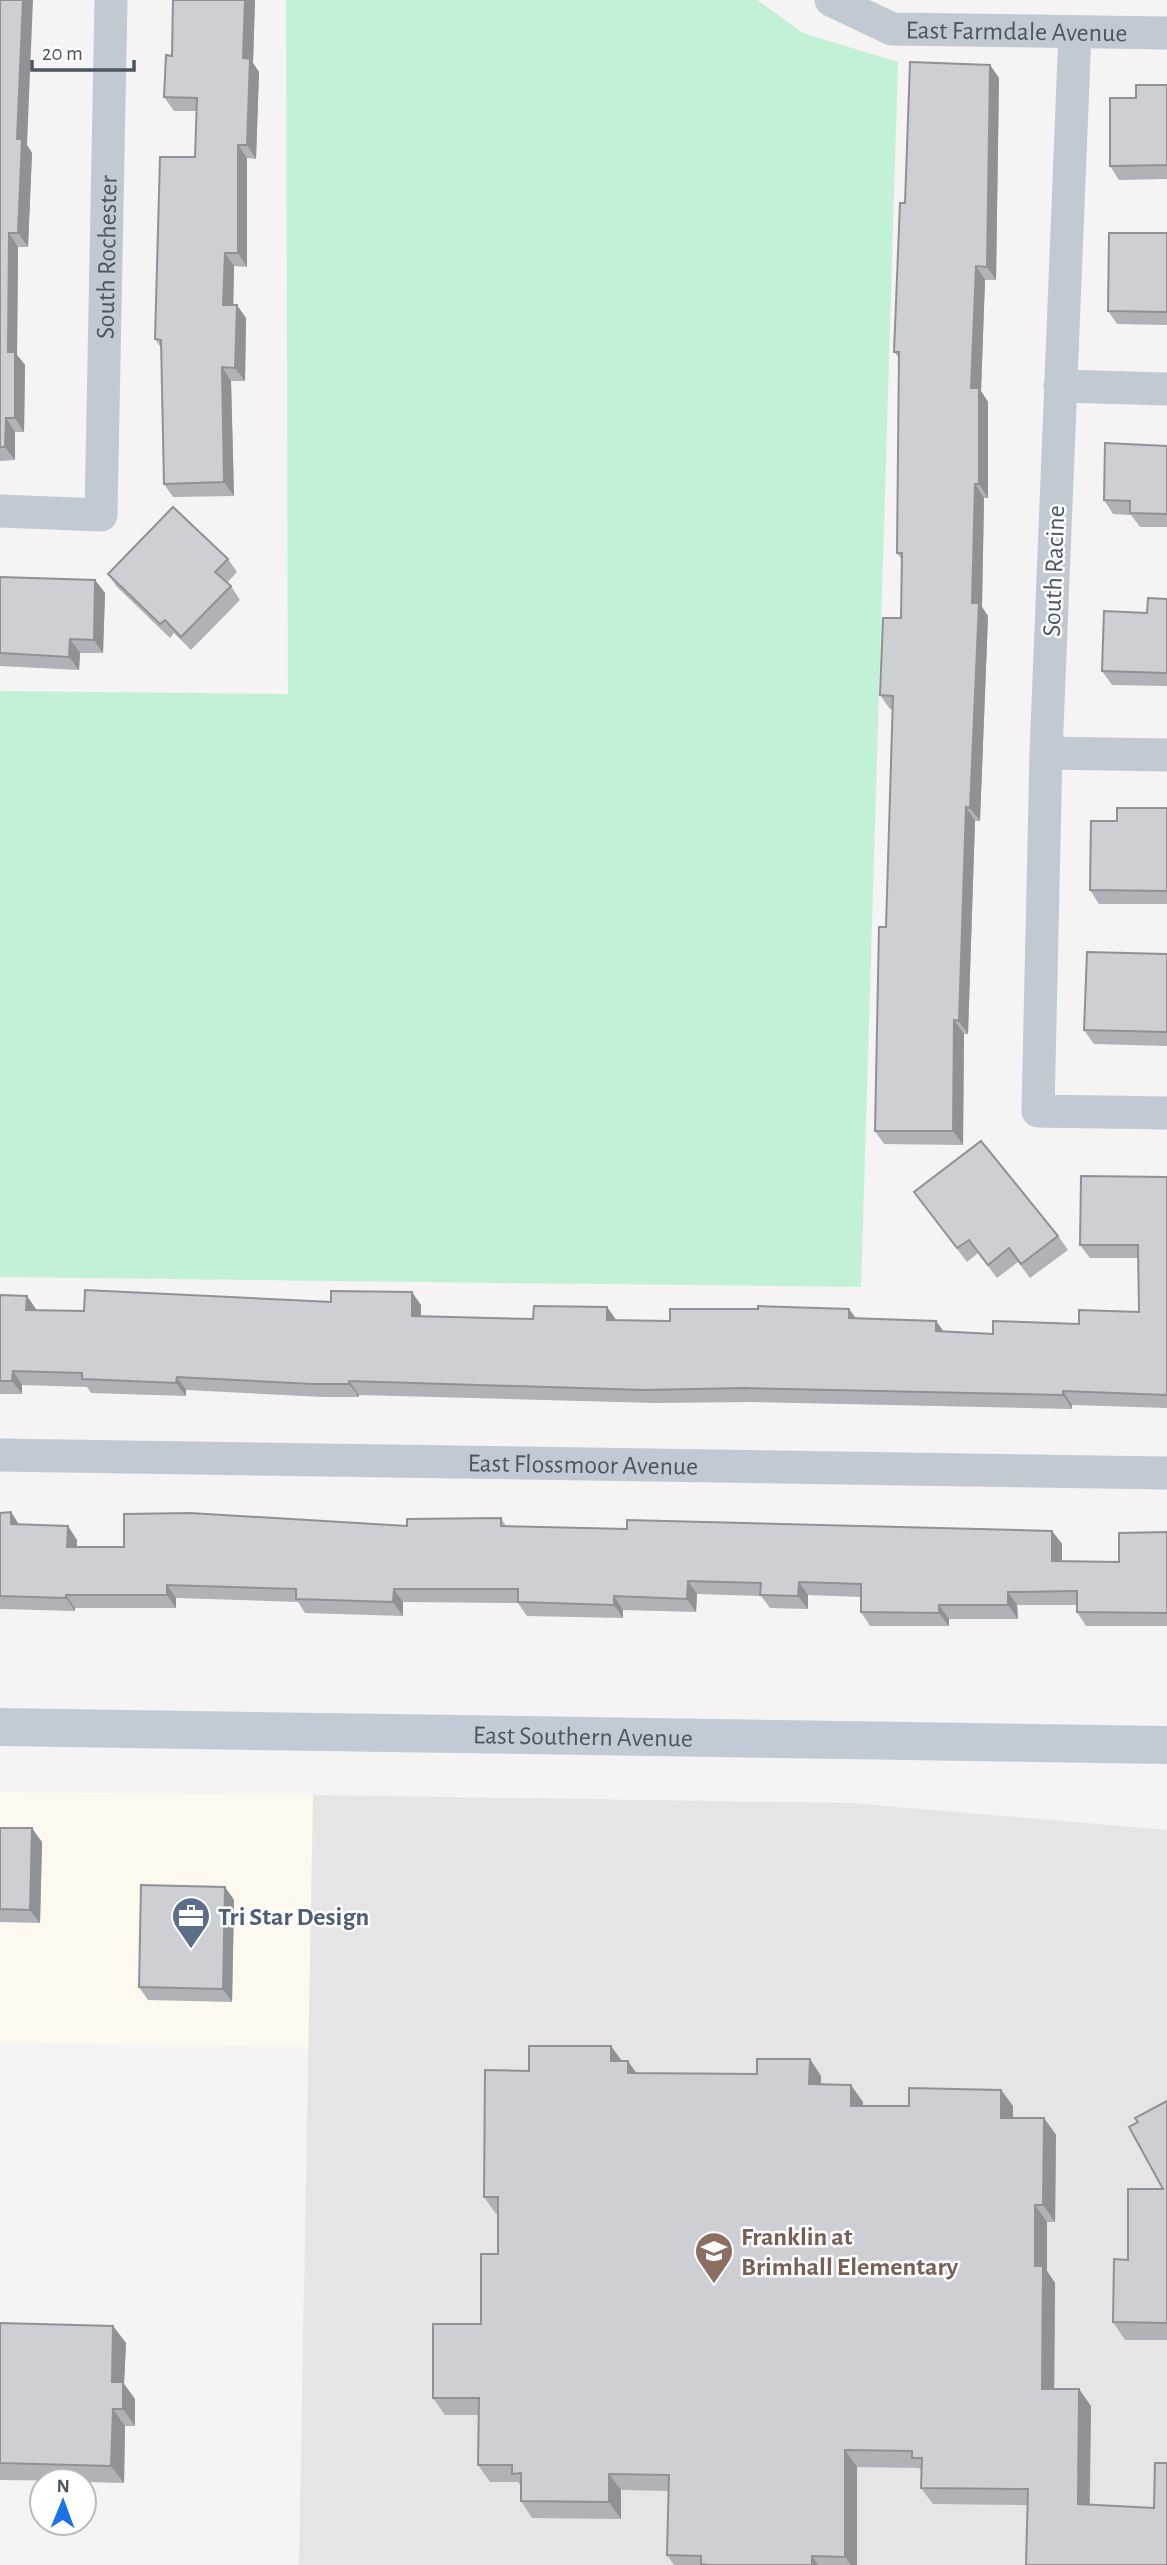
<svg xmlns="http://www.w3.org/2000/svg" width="1167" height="2565" font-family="'Alegreya Sans',sans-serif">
  <rect width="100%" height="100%" fill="#f5f3f3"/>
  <path fill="#fdf9ef" d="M0,1792L313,1795L310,2047L0,2043Z"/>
  <path fill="#e6e4e5" d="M313,1795L851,1803L1167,1830V2565H299Z"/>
  <path fill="#c3f1d5" d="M286,0H757L803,33L898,62L861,1287L0,1277V691L288,694Z"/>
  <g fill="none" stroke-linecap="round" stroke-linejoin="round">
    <g stroke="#c1cad2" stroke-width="33">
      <path id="s1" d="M831,0L892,29L1167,33"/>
      <path d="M1075,32L1046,753L1038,1111L1167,1113"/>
      <path d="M1060,386L1167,389"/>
      <path id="s2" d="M0,511L101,515L111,0"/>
      <path d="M1046,753L1167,755"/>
      <path id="s3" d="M0,1455L1167,1473"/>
    </g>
    <path stroke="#c1cbd6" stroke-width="38" id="s4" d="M0,1727L1167,1745"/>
  </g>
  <g fill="#b0b2b7">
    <path d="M0,0L27,145L32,153L28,247H18L17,355L25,365L24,432H15V460L0,461Z"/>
    <path d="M173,0H255L253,63L259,72L256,159L247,158V267L234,266L233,305L246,318L245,381H231L234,496L173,497L164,484L161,348L155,339L195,157L197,111H174L164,97L172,56Z"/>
    <path d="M990,65L999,78L996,280H985L981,391L988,402V498H984L982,607L988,616L980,821H975L968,1034H964L963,1145L884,1144L875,1131L886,927L893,709H890L880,695L901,618L902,560L897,553L899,358L894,352L905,203Z"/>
    <path d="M1167,85V179L1119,180L1110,166L1136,98Z"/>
    <path d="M1167,233V325L1117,324L1108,311Z"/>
    <path d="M1167,446V527H1140L1131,515L1113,514L1104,500Z"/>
    <path d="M228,559L237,572L227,583L231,586L240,600L191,650L174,633L170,638L117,587L108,574Z"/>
    <path d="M0,577L95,580L105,593L103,653H80L79,670L0,666Z"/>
    <path d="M1167,599V686L1112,685L1102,671L1147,613Z"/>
    <path d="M1167,808V904H1099L1090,890L1117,821Z"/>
    <path d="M1167,954V1046L1094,1044L1084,1030Z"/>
    <path d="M1167,1177V1408L1072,1405V1409L752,1402L655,1403L359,1395V1397H323L186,1390V1396L91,1393L87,1387L22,1385V1394H0V1295L27,1296L36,1310L84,1311L331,1302L421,1305V1316L533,1319L607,1307L616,1321H670L856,1319L936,1321L944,1332L993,1334L1079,1324L1139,1312L1138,1258H1090L1080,1245Z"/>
    <path d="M914,1192L1058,1236L1068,1250L1030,1278L1018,1262L997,1278L978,1253L967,1262Z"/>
    <path d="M11,1512L19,1525L77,1540V1547H124L407,1526L501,1518L506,1526L627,1529L1052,1531L1062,1544V1561L1119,1562L1167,1532V1626H1086L1077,1612V1605H1017L1018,1619H949V1626H870L861,1612V1597L808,1595V1609L770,1608L761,1596L697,1594L696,1612L623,1610V1618L527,1616L518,1603L403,1602V1616L305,1613L298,1602L176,1598V1608H75V1611L0,1609V1513Z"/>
    <path d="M0,1828L42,1842L40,1923L0,1922Z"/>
    <path d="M225,1887L234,1900L232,2002L148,2000L139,1987Z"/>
    <path d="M611,2046L622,2061L636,2073L757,2074L810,2059L821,2076V2084L863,2102V2106H909L1001,2090L1013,2106V2118H1044L1056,2135L1055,2222H1047V2271L1055,2283L1054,2389L1091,2406L1090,2504L1167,2565L1027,2505L933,2504L921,2488L922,2472L919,2468L857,2467V2565H674L667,2555L669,2491L621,2490V2519L532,2518L521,2501V2486L518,2482H490L478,2465V2415H445L433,2398L481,2324L498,2254V2214H496L484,2197L529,2071Z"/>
    <path d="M1167,2101V2340H1125L1113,2322L1128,2260L1163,2189L1138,2122Z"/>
    <path d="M0,2323L113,2326L126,2343L124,2384L135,2399V2426H125L124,2483L84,2482V2481L0,2480Z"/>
  </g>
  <g fill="#909195">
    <path d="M23,0H33L27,145L32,153L28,247L18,233L17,139Z"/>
    <path d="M245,0H255L253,63L259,72L256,159L247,145L243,58Z"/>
    <path d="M990,65L999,78L996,280L987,267Z"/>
    <path d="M238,145L247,158V267L238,253Z"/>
    <path d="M9,233L18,247L17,355L25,365L24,432L15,418L8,352Z"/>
    <path d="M225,253L234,266L233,318L223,305Z"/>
    <path d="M976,266L985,280L981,391L988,402V498L979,484L971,388Z"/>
    <path d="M237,305L246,318L245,381L235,368Z"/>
    <path d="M222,367L231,381L234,496L224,482Z"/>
    <path d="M6,418L15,432V460L5,447Z"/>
    <path d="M975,484L984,498L982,607L988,616L980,821L970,808L972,603Z"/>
    <path d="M95,580L105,593L103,653L94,640Z"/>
    <path d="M70,639L80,653L79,670L69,657Z"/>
    <path d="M966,807L975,821L968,1034L959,1021Z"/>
    <path d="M954,1020L964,1034L963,1145L953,1131Z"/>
    <path d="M412,1292L421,1305V1329L412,1316Z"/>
    <path d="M27,1296L36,1309V1323L26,1310Z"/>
    <path d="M607,1307L617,1321L607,1320Z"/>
    <path d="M849,1309L859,1322L849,1318Z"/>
    <path d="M936,1321L946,1335L936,1331Z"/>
    <path d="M13,1371L22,1385V1394L12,1381Z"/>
    <path d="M177,1377L186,1390V1396L176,1383Z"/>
    <path d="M349,1381L359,1395V1397L349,1384Z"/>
    <path d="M1063,1391L1072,1405V1409L1063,1395Z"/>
    <path d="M11,1512L20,1526L11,1524Z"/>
    <path d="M68,1526L77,1540V1561L67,1547Z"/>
    <path d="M1052,1531L1062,1544V1575L1052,1561Z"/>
    <path d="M688,1581L697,1594L696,1612L687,1599Z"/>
    <path d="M799,1582L808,1595V1609L798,1596Z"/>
    <path d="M167,1585L176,1598V1608L167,1595Z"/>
    <path d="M394,1589L403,1602V1616L393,1602Z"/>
    <path d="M1008,1592L1017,1605L1018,1619L1008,1605Z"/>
    <path d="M66,1595L75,1608V1611L66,1598Z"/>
    <path d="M614,1596L623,1610V1618L614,1605Z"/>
    <path d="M939,1605L949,1619V1626L939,1613Z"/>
    <path d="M32,1828L42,1842L40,1923L30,1910Z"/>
    <path d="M225,1887L234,1900L232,2002L223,1989Z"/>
    <path d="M611,2046L623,2063L611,2061Z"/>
    <path d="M810,2059L821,2076V2101L809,2084Z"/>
    <path d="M628,2061L640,2078L628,2073Z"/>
    <path d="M851,2085L863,2102V2123L851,2106Z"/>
    <path d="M1001,2090L1013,2106V2135L1001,2118Z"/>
    <path d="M1044,2118L1056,2135L1055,2222L1043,2205Z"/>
    <path d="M1035,2205L1047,2222V2271L1055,2283L1054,2406L1042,2389L1035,2266Z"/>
    <path d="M113,2326L126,2343L124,2384L135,2399V2426L123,2409L112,2382Z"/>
    <path d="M1079,2389L1091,2406L1089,2521L1078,2504Z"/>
    <path d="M113,2409L125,2426L124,2483L111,2466Z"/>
    <path d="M845,2450L857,2467V2565H851L845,2557Z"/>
    <path d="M609,2474L621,2490V2519L609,2502Z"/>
    <path d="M812,2556L818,2565H812Z"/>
  </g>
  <g fill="#cdcfd5" stroke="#909195" stroke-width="2">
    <path d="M0,0H23L17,139H22L18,233H9L8,352H15V418H6L5,447H0Z"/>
    <path d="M173,0H245L243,58L250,59L247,145H238V253H225L223,305H237L235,368L222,367L224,482L164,484L161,340L155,339L160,157H195L197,98L164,97L166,55L172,56Z"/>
    <path d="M910,62L990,65L987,267L976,266L971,388H979V484H975L972,603H979L970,808L966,807L959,1021L954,1020L953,1131H875L879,927H886L893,696L880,695L883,618H901L902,553H897L899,352H894L900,203H905Z"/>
    <path d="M1136,85H1167V165L1110,166V98H1136Z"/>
    <path d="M1109,233H1167V312L1108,311Z"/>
    <path d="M1105,443L1167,446V514L1130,513V501L1104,500Z"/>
    <path d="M173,507L228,559L215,572L231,586L181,637L165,620L160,624L108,574Z"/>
    <path d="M0,577L95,580L94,640L70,639L69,657L0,653Z"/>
    <path d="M1148,598L1167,599V673L1102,671L1104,611L1147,613Z"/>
    <path d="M1117,808H1167V891L1090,890L1091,821H1117Z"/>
    <path d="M1087,952L1167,954V1032L1084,1030Z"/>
    <path d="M981,1141L1058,1236L1021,1264L1009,1248L988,1265L969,1240L957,1248L914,1192Z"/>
    <path d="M1081,1176L1167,1177V1395L1063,1391V1395L743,1388L645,1390L349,1381V1384H313L177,1377L176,1383L82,1379V1373L13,1371L12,1381H0V1295L27,1296L26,1310L84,1311L85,1290L331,1302V1291L412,1292V1316L533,1319L534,1306L607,1307V1320L670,1321V1309H758V1306L849,1309V1318L936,1321V1331L993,1334V1321L1079,1324V1310L1139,1312L1138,1245H1080Z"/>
    <path d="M11,1512V1524L68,1526L67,1547H124V1514L190,1513L407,1526V1519L501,1518V1526L627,1529V1520L1052,1531V1561L1119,1562V1533L1167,1532V1613L1077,1612V1591L1008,1592V1605H939V1613L861,1612V1584L799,1582L798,1596L760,1595L761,1583L688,1581L687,1599L614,1596V1605L518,1602V1589H394L393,1602L296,1599V1589L167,1585V1595H66V1598L0,1596V1513Z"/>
    <path d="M0,1828H32L30,1910L0,1909Z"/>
    <path d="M141,1885L225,1887L223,1989L139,1987Z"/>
    <path d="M529,2046H611V2061H628V2073L757,2074V2059H810L809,2084L851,2085V2106H909V2088L1001,2090V2118H1044L1043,2205H1035V2266H1043L1042,2389H1079L1078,2504L1154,2508L1155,2463H1167V2565H1026L1028,2489L921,2488L922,2458H912V2451L845,2450V2557L812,2556V2565H708L701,2564V2556L667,2555L669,2475L609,2474V2502L521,2501V2473L512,2474V2465H478L479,2398H433V2324H481V2254H498V2197H484L485,2070L529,2071Z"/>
    <path d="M1167,2101V2323L1113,2322L1114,2259L1128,2260V2189H1163L1129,2127L1138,2122L1135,2118Z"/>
    <path d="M0,2323L113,2326L112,2382H123V2409H113L111,2466L0,2463Z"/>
  </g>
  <defs>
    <symbol id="office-pin" viewBox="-11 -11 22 30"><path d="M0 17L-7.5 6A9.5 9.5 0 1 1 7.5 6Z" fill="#5c6f8a" stroke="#fff"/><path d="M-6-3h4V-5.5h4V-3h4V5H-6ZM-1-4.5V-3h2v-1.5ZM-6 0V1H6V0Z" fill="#fff"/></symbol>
    <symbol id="school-pin" viewBox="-11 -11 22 30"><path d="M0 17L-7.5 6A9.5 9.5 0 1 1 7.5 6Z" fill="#8d6e63" stroke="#fff"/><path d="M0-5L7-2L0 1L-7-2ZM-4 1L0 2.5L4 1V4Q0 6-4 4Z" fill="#fff"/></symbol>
  </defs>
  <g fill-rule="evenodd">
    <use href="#office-pin" x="169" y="1894" width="44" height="60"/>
    <use href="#school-pin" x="692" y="2229" width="44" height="60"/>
  </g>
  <g text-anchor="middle" stroke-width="5" stroke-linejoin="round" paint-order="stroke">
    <g font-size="26" fill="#4a5661" stroke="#fff">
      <text dy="9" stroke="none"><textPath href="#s1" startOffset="192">East Farmdale Avenue</textPath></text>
      <text dy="9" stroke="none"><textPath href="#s2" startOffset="359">South Rochester</textPath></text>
      <text transform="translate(1053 571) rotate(-88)" y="9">South Racine</text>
      <text dy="9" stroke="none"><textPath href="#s3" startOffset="583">East Flossmoor Avenue</textPath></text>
      <text dy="9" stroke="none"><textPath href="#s4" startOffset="583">East Southern Avenue</textPath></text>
    </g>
    <g font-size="26" font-weight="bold" fill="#4e5e75" stroke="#fff" text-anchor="start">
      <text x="218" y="1925">Tri Star Design</text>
    </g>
    <g font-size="26" font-weight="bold" fill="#785e54" stroke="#fff" text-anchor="start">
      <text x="741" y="2245">Franklin at<tspan x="741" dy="30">Brimhall Elementary</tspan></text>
    </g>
  </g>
  <g transform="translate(63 2502) rotate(1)"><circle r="33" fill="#ffffff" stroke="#b7bbc0" stroke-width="2"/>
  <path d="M0-5L12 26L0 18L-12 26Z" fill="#1a73e8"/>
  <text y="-10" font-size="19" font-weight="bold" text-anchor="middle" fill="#4a5661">N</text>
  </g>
  <path d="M32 60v10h102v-10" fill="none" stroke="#4a5661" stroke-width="3.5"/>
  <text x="42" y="60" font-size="21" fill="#4a5661" stroke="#ffffff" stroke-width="5" paint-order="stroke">20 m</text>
</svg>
